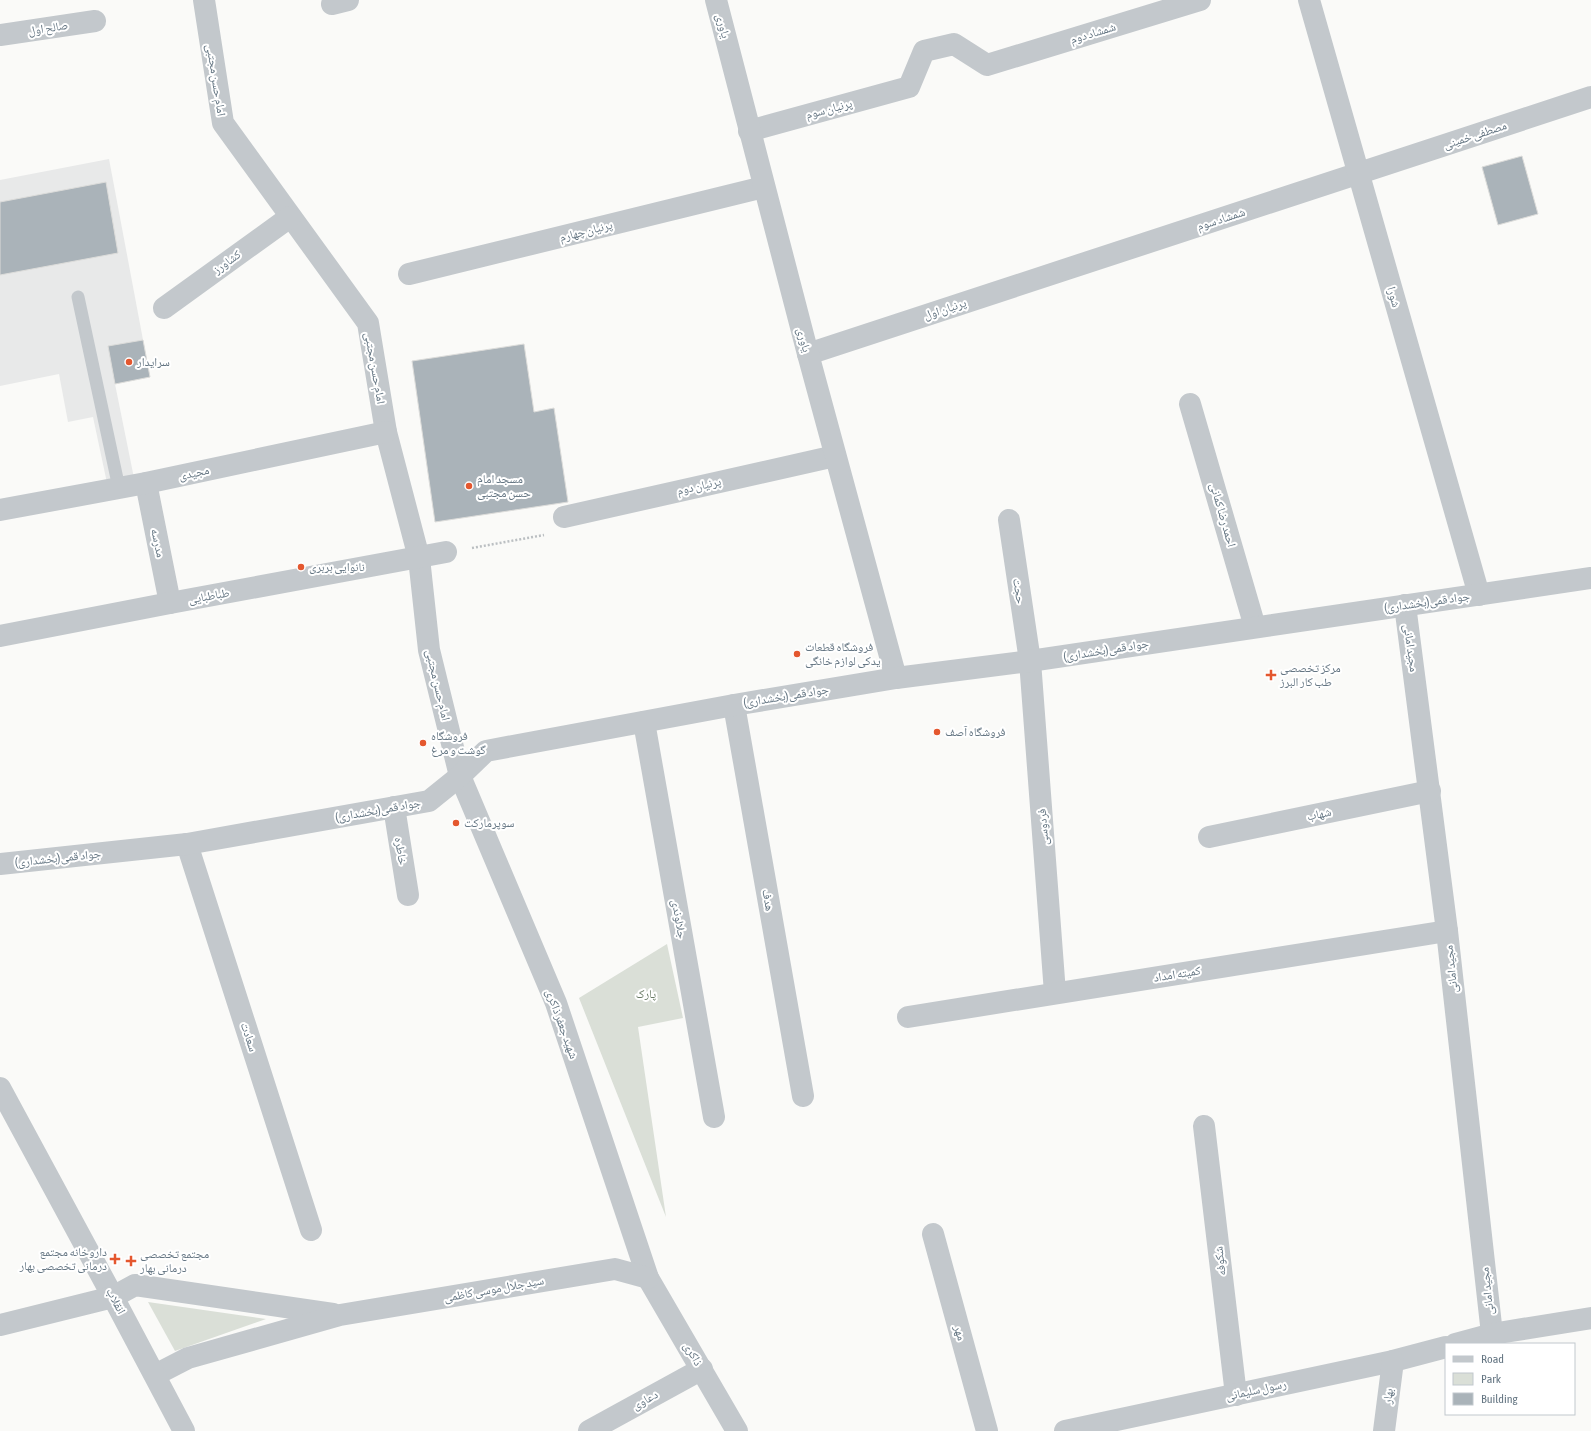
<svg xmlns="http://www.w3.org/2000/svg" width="1591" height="1431" font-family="'Asap Condensed','Noto Naskh Arabic',sans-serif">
  <rect width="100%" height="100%" fill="#fafaf8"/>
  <path fill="#e8e9e9" d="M109,159L150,377L115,384L134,478L107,483L93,417L68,422L59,374L0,386V180Z"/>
  <g fill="#dadfd7">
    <path d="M667,944L683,1018L638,1027L666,1217L579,998Z"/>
    <path d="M148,1302L266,1319L175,1351Z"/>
  </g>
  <g fill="#aab3b9" stroke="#dcdcda">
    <path d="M1522,156L1538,214L1498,225L1482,167Z"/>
    <path d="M106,182L118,253L0,275V202Z"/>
    <path d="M143,340L150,377L115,384L108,346Z"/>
    <path d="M524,344L534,412L554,408L568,502L435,522L412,361Z"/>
  </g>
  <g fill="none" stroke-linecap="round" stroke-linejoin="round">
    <path stroke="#bbbfc2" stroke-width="2.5" stroke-dasharray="2 2" stroke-linecap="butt" d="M472,548L544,535"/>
    <path stroke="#c3c8cc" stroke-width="13" d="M78,297L119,488"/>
    <g stroke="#c3c8cc" stroke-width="22">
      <path d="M204,0L223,123L368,323L386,432L419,558L429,650L460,776L556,1003L648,1278L737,1431"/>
      <path d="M332,4L348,0"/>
      <path d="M0,35L95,21"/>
      <path d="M749,131L909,87L924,51L954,44L987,65L1200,0"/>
      <path d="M409,274L764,187"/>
      <path d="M164,308L290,217"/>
      <path d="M808,354L1591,97"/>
      <path d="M1190,404L1255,627"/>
      <path d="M146,483L170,603"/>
      <path d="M0,510L146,483L386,432"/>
      <path d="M564,517L835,456"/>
      <path d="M1009,520L1030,661L1055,993"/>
      <path d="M1405,605L1447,931L1492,1334"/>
      <path d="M0,636L170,603L446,552"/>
      <path d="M734,705L803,1096"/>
      <path d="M644,722L714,1117"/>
      <path d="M394,807L408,895"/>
      <path d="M1209,837L1430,791"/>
      <path d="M187,844L311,1230"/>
      <path d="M908,1017L1447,931"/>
      <path d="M1204,1126L1236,1395"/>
      <path d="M933,1234L987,1431"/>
      <path d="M113,1297L135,1285L333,1314"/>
      <path d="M1455,1344L1492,1334L1591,1318"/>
      <path d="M155,1375L188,1358L340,1315L615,1269L648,1278"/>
      <path d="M589,1431L702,1369"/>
      <path d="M1065,1431L1393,1361L1446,1347"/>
      <path d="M1384,1431L1393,1361"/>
    </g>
    <g stroke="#c3c8cc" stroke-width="22">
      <path d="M716,0L808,354L896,678"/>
      <path d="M1309,0L1479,595"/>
      <path d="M0,864L187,844L429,801L460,776L486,751L734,705L896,678L1030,661L1591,578"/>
      <path d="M0,1088L113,1297L184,1431"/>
      <path d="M0,1325L113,1297"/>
    </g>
  </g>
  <g fill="#e4572e" stroke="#fff" stroke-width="1.5">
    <circle cx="129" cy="362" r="4"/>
    <circle cx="469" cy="486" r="4"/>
    <circle cx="301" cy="567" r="4"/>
    <circle cx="797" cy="654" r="4"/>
    <path d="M1269 669h4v4h4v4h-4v4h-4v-4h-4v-4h4z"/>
    <circle cx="937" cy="732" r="4"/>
    <circle cx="423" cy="743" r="4"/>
    <circle cx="456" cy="823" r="4"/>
    <path d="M113 1253h4v4h4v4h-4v4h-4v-4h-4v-4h4z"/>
    <path d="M129 1255h4v4h4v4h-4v4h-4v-4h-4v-4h4z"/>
  </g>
  <g text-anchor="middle" stroke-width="4" stroke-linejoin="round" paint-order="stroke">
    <g font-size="12" fill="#657683" stroke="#fff">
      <text transform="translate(723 26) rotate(76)" y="4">یاوری</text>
      <text transform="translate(48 28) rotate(-9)" y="4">صالح اول</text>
      <text transform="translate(1093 33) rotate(-17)" y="4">شمشاد دوم</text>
      <text transform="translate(216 80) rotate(81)" y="4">امام حسن مجتبی</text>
      <text transform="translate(829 109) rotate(-15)" y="4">پرنیان سوم</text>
      <text transform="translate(1475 135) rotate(-18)" y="4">مصطفی خمینی</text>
      <text transform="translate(1221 219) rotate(-18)" y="4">شمشاد سوم</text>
      <text transform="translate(586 231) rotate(-14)" y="4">پرنیان چهارم</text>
      <text transform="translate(227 262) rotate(-36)" y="4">کشاورز</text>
      <text transform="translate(1394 297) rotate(74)" y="4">شورا</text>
      <text transform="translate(945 309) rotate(-18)" y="4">پرنیان اول</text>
      <text transform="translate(804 340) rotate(75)" y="4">یاوری</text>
      <text transform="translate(375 368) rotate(80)" y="4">امام حسن مجتبی</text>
      <text transform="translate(194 473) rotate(-12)" y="4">مجیدی</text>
      <text transform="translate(699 486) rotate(-13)" y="4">پرنیان دوم</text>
      <text transform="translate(1223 515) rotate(74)" y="4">احمد رضا کمانی</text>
      <text transform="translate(158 543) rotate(78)" y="4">مدرسه</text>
      <text transform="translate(1019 591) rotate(81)" y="4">حجت</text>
      <text transform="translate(209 596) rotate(-10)" y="4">طباطبایی</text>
      <text transform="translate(1427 602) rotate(-8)" y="4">جواد قمی(بخشداری)</text>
      <text transform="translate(1411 648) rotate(82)" y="4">مجید امانی</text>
      <text transform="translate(1106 650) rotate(-9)" y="4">جواد قمی(بخشداری)</text>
      <text transform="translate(438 685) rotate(77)" y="4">امام حسن مجتبی</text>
      <text transform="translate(786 696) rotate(-9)" y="4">جواد قمی(بخشداری)</text>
      <text transform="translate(378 810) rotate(-10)" y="4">جواد قمی(بخشداری)</text>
      <text transform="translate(1319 814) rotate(-12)" y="4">شهاب</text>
      <text transform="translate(1043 827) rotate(-94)" y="4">فردوسی</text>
      <text transform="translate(401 851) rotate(81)" y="4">خاطره</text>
      <text transform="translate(58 858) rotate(-6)" y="4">جواد قمی(بخشداری)</text>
      <text transform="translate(768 900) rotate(80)" y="4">هدف</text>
      <text transform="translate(679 919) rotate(80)" y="4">جلالوندی</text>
      <text transform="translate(1451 969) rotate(-96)" y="4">مجید امانی</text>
      <text transform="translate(1177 974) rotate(-9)" y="4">کمیته امداد</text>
      <text transform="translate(562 1024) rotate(70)" y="4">شهید جعفر ذاکری</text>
      <text transform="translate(249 1037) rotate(72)" y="4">سعادت</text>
      <text transform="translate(1220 1261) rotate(-97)" y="4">شکوفه</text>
      <text transform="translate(494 1289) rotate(-10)" y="4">سید جلال موسی کاظمی</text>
      <text transform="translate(1487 1291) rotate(-96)" y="4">مجید امانی</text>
      <text transform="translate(116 1301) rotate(62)" y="4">انقلاب</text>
      <text transform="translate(960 1333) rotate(75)" y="4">مهر</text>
      <text transform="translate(693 1354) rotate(60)" y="4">ذاکری</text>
      <text transform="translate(1256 1390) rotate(-12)" y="4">رسول سلیمانی</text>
      <text transform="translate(1388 1396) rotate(-82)" y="4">بهار</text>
      <text transform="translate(645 1400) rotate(-29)" y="4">دعاوی</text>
    </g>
    <g font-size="12" fill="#657683" stroke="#fff" text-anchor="start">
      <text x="137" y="366">سرایدار</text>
      <text x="477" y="483">مسجد امام<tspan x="477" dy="14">حسن مجتبی</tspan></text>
      <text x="309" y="571">نانوایی بربری</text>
      <text x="805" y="651">فروشگاه قطعات<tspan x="805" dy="14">یدکی لوازم خانگی</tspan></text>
      <text x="1280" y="672">مرکز تخصصی<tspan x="1280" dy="14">طب کار البرز</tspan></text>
      <text x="945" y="736">فروشگاه آصف</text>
      <text x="431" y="740">فروشگاه<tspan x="431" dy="14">گوشت و مرغ</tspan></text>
      <text x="464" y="827">سوپرمارکت</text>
      <text x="107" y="1256" text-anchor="end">داروخانه مجتمع<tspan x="107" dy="14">درمانی تخصصی بهار</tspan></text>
      <text x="140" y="1258">مجتمع تخصصی<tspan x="140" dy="14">درمانی بهار</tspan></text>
    </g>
    <g font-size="12" fill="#687a64" stroke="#fff">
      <text x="646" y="998">پارک</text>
    </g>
  </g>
  <rect x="1445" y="1343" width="130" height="72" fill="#ffffff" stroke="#c1c8cd"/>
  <rect x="1453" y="1356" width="20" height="6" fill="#c3c8cc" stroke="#c1c8cd"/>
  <text x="1481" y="1363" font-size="12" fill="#657683">Road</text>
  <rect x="1453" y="1373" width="20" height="12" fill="#dadfd7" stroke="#c1c8cd"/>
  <text x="1481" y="1383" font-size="12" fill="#657683">Park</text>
  <rect x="1453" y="1393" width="20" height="12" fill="#aab3b9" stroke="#c1c8cd"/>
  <text x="1481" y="1403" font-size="12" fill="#657683">Building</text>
</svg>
